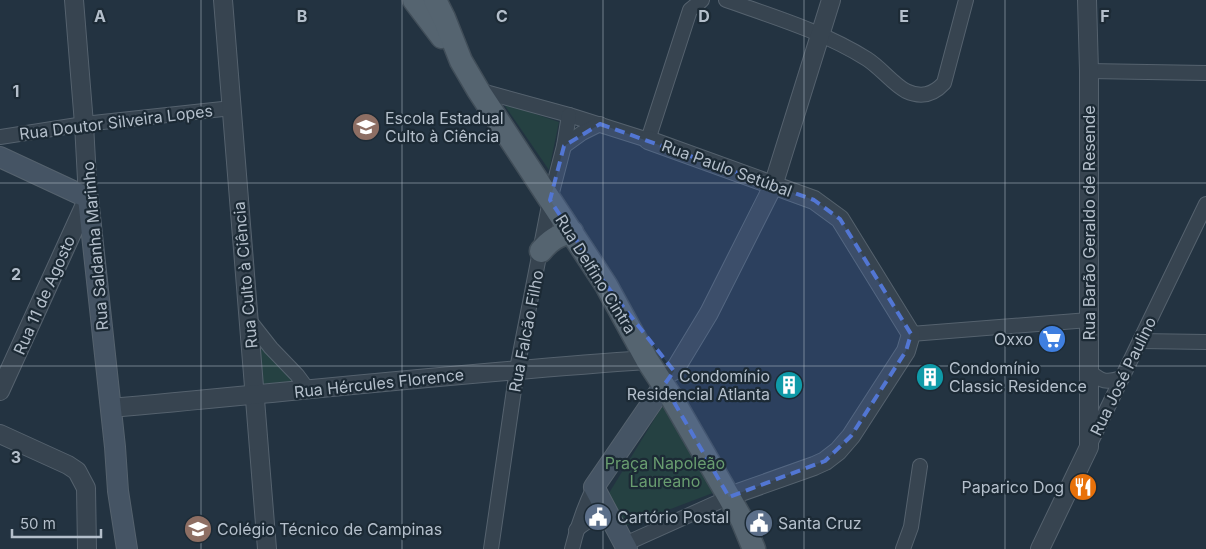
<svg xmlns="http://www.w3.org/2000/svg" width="1206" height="549" font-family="Inter,sans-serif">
  <rect width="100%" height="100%" fill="#233341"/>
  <g fill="#254142">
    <path d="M503,103L559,122L549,170Z"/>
    <path d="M254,336L302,382L260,386Z"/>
    <path d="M668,397L718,491L626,526L609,493Z"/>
  </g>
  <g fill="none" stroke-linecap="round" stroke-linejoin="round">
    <defs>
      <g id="minor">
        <path d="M726,0C774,17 824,32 867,59C881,68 893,84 906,91C921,98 933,95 944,83L966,0"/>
        <path d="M1089,71L1206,73"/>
        <path d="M478,90L569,115L648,140L690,10L702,0"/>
        <path d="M0,137L84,124L232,108"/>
        <path d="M564,146L582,133L600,124"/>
        <path d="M249,320L271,348L297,375L308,390"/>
        <path d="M911,334L1089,320"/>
        <path d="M1140,341L1206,342"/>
        <path d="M1089,371C1102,382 1106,383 1122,378"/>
        <path d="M1090,444L1206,204"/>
        <path d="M576,530C591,517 599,515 615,526"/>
        <path d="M625,544L736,494"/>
        <path d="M491,549L517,369L550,200L564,146L569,115"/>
        <path d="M572,549C577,527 584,508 594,487"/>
        <path d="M903,549L911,527L920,466"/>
      </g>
      <g id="tertiary">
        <path d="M223,0L267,549"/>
        <path d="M648,140L814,200L840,219L911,334L906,351L851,436L838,451L825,461L814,466L738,493"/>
        <path d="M674,371L709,313L773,186L831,0"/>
        <path d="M0,391L88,198L84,124L74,0"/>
        <path d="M111,408C290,392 468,372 647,360"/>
        <path d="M0,434L68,465L77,471L86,488L87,549"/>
        <path d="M1040,549L1089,447V71L1087,0"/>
      </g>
      <g id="secondary">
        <path d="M0,157L88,198L115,447L118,491L127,549"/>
        <path d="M627,549L594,487L664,385"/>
      </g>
      <g id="primary">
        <path d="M414,0L442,37"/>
        <path d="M435,0L444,18L461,61L478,90L606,285L647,360L670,395L729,497L742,520L754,549"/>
        <path d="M541,251C550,240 558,235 572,232"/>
      </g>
    </defs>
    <use href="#minor" stroke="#55626e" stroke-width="16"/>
    <use href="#tertiary" stroke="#55626e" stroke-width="20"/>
    <use href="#secondary" stroke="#55626e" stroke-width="22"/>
    <use href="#primary" stroke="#414e59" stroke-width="25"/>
    <use href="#minor" stroke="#374450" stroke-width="14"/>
    <use href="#tertiary" stroke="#374450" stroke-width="18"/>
    <use href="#secondary" stroke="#455464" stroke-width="20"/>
    <use href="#primary" stroke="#556470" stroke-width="22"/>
  </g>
  <path fill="#5276d3" fill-opacity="0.2" stroke="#5276d3" stroke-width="4" stroke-dasharray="10 6" stroke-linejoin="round" d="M600,124L814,200L840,219L911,334L906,351L851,436L825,461L729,497L664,385L674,371L606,285L550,200L564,146Z"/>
  <path fill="none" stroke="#b4bfcb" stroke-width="1" stroke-opacity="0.55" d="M201,0V549M402,0V549M603,0V549M804,0V549M1005,0V549M0,183H1206M0,366H1206"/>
  <defs>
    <symbol id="school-disc" viewBox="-11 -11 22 22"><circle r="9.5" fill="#8d6e63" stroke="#1c2a35"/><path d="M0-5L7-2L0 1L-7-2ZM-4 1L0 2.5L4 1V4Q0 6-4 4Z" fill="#fff"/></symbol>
    <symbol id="supermarket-disc" viewBox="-11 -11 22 22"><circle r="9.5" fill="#3f7fe0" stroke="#1c2a35"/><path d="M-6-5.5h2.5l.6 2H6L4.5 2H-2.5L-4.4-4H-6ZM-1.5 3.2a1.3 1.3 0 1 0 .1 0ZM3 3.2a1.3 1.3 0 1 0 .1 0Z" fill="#fff"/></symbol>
    <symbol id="building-disc" viewBox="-11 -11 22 22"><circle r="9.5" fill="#0f9aa8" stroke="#1c2a35"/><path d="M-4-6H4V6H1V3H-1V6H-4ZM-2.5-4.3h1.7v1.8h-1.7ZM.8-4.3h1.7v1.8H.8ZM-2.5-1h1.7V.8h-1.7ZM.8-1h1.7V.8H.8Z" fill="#fff"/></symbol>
    <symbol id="restaurant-disc" viewBox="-11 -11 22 22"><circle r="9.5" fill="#e8710a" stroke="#1c2a35"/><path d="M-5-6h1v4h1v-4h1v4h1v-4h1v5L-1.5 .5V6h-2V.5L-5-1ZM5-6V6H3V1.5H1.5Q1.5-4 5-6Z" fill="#fff"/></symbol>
    <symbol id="civic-disc" viewBox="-11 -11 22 22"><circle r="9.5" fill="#5c6f8a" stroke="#1c2a35"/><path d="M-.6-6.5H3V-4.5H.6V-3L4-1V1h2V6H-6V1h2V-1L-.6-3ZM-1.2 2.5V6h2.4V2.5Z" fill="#fff"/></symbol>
    <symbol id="university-disc" viewBox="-11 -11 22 22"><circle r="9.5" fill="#8d6e63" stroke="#1c2a35"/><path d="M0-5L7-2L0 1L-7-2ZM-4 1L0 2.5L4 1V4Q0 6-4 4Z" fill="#fff"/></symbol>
  </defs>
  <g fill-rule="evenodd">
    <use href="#school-disc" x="350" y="111" width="32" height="32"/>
    <use href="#supermarket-disc" x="1036" y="323" width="32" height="32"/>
    <use href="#building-disc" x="914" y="361" width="32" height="32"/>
    <use href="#building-disc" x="773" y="369" width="32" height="32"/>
    <use href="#restaurant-disc" x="1067" y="471" width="32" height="32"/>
    <use href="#civic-disc" x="582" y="501" width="32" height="32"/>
    <use href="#civic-disc" x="743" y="507" width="32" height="32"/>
    <use href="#university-disc" x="182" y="513" width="32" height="32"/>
  </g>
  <g text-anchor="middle" stroke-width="4.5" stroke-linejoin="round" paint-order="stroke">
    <g font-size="16" fill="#b4bfcb" stroke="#1c2a35" text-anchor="start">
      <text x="385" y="124">Escola Estadual<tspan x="385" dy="18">Culto à Ciência</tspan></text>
      <text x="1033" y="345" text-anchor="end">Oxxo</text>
      <text x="949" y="374">Condomínio<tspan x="949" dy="18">Classic Residence</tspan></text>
      <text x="770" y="382" text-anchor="end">Condomínio<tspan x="770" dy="18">Residencial Atlanta</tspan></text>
      <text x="1064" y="493" text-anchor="end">Paparico Dog</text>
      <text x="617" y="523">Cartório Postal</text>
      <text x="778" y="529">Santa Cruz</text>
      <text x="217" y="535">Colégio Técnico de Campinas</text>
    </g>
    <g font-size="16" fill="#b4bfcb" stroke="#1c2a35">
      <text transform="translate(116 122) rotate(-7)" y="6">Rua Doutor Silveira Lopes</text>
      <text transform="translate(727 168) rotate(20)" y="6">Rua Paulo Setúbal</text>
      <text transform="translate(1089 223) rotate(-90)" y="6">Rua Barão Geraldo de Resende</text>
      <text transform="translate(95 246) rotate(-95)" y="6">Rua Saldanha Marinho</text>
      <text transform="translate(596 274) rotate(58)" y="6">Rua Delfino Cintra</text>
      <text transform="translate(245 275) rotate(-95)" y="6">Rua Culto à Ciência</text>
      <text transform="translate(44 295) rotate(-66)" y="6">Rua 11 de Agosto</text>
      <text transform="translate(526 331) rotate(-79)" y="6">Rua Falcão Filho</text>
      <text transform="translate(1123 376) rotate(-64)" y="6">Rua José Paulino</text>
      <text transform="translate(379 383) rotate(-6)" y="6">Rua Hércules Florence</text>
    </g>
    <g font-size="16" fill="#699d70" stroke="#1c2a35">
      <text x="665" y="469">Praça Napoleão<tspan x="665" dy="18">Laureano</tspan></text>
    </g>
  </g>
  <g font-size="16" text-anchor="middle" font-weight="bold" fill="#b4bfcb" stroke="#1c2a35" stroke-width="4.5" stroke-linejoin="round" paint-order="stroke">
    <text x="100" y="22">A</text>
    <text x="302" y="22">B</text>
    <text x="502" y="22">C</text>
    <text x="704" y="22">D</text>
    <text x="904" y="22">E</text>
    <text x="1105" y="22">F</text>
    <text x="16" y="97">1</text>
    <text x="16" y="280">2</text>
    <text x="16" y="463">3</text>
  </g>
  <path d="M12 529v8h89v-8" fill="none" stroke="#b4bfcb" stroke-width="2.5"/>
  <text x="20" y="529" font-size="15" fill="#b4bfcb" stroke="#1c2a35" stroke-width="4" paint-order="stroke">50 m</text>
</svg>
